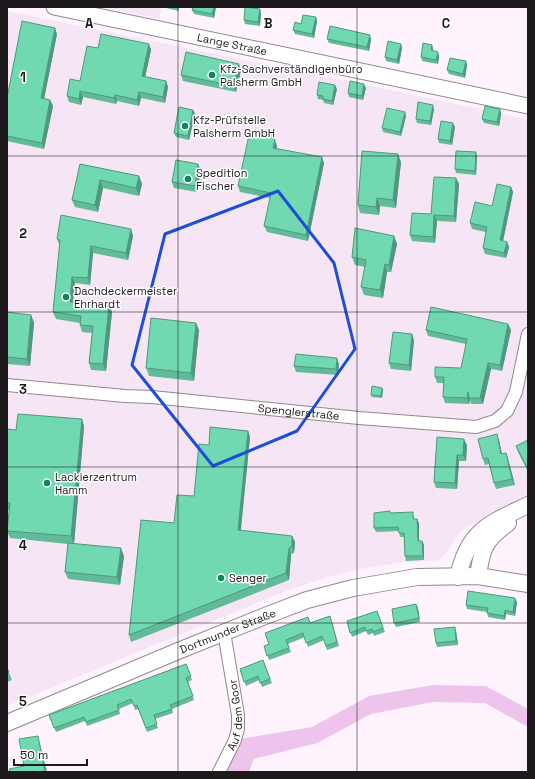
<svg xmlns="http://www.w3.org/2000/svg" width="535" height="779" font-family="'Space Grotesk',sans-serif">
  <rect width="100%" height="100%" fill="#fff4fe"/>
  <g fill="#f6e5f5">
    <path d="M103,7H161L160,19Z"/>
    <path d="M7,11L486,110L528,120V494L462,530L445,554L438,561L403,562L361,569L331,576L283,592L7,706Z"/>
  </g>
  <path fill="#eec4ed" d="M433,685L486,686L528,709V727L485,703L433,702L371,714L317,743L254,759L249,772H225L239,739L312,727L369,696Z"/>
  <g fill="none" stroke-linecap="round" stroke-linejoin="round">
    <defs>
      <g id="minor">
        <path id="s1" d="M7,385L125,396L152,397L359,418L476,427L495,421L507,411L516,392L528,334"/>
        <path id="s2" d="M219,772L235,740L238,729V715L224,632"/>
      </g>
      <g id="tertiary">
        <path id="s3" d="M54,7L528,106"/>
      </g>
      <g id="secondary">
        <path d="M478,576C482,548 484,541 508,523"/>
        <path d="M458,577C468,530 489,524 528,505"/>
        <path id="s4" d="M7,723L178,651L265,616L307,600L353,588L417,577L478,576L528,584"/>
      </g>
    </defs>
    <use href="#minor" stroke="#928891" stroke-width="14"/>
    <use href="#tertiary" stroke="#928891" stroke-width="17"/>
    <use href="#secondary" stroke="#928891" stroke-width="18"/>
    <use href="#minor" stroke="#fff" stroke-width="12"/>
    <use href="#tertiary" stroke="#fff" stroke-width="15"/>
    <use href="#secondary" stroke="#fff" stroke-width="16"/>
  </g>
  <g fill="#61bb99">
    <path d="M166,7H179V11L166,8Z"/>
    <path d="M193,7H216L214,18L194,14L192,10Z"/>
    <path d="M261,13L260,26L245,24L244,20Z"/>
    <path d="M316,17L317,21L314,38L295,34L293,30L301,24Z"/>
    <path d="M57,34L44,99L50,100L53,106L44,149L7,141V98Z"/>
    <path d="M327,39H371L369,51L329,43Z"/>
    <path d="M149,44L151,50L145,77L166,81L168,87L165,103L141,98L139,106L117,101L116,104L83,97L81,105L69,102L67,96L80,81L98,48Z"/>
    <path d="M432,45L433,49V51L439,56L438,64L422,61L421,57Z"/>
    <path d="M402,48L399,64L386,61L385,57Z"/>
    <path d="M467,65L465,78L449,74L447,70Z"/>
    <path d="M241,70L236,92L183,81L181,75Z"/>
    <path d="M366,88L363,100L349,97L348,93Z"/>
    <path d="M337,89L333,105L324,103L323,100L318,99L317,95Z"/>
    <path d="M434,109L431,125L417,123L416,119Z"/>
    <path d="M500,109L501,114L499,126L484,123L482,119Z"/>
    <path d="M193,110L195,114L189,140L176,137L174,133Z"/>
    <path d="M406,116L401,136L383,132L382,128Z"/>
    <path d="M455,127L452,145L439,143L438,139Z"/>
    <path d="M277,146L276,149L324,163L308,241L267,232L264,226L270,198L240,192L238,186Z"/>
    <path d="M477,156L476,175L456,173L455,169Z"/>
    <path d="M401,162L396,208L380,206L379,215L360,213L358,205Z"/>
    <path d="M80,164L139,176L142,184L139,196L103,188L98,212L75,207L72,200Z"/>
    <path d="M201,170L197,192L174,188L172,182Z"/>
    <path d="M456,178L459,184L456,222L437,221L435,243L412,241L410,235L431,214Z"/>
    <path d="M511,187L513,192L503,241L507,242L509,247L506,258L485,254L483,248L486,232L472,229L470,223L492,206Z"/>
    <path d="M131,229L133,236L128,260L93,253L90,285L75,283L73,303L109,305L112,312L106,371L91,370L89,363L92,333L82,332L80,325V323L56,319L53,312L60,246L57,239Z"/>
    <path d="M394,236L397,244L391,272H387L383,298L364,295L361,287L365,267L355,265L352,257Z"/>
    <path d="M7,312L31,315L34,323L30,366L7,364Z"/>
    <path d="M508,324L511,330L502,371L491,369L483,404H471L470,400L469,404L445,403L443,397L444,383H437L435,377L461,368L466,344L428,336L426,330Z"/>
    <path d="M199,330L194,381L149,376L146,368Z"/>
    <path d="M414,340L411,371L391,369L389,363Z"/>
    <path d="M339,364L338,375L296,372L294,366Z"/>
    <path d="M382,388L383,390L382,398L372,397L371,395Z"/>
    <path d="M82,419L84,427L74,544L124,556L120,585L68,579L65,572L68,544L10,538L7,531L9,510H7V429L16,430Z"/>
    <path d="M248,431L250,437L241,530L292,536L295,542L294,553L291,554L289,580L131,642L129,635L174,523L194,496L209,445Z"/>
    <path d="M437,437L467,445L466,461H459L457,489L436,488L434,482Z"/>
    <path d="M499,440L502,454L506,453L508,459L515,485L496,489L494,483L489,464L485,465L483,459Z"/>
    <path d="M528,440V472L518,452L516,446Z"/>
    <path d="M391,513L414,516V519L419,523V541H422L424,545V560L406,561L405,556L404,537H400L399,531L376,532L374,528Z"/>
    <path d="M517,602L515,616L506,614L505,620L488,617L487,612L467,609L466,605Z"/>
    <path d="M418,608L420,622L396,627L394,623Z"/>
    <path d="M377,611L385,632L374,636L373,633L368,635L366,631L352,637L347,621Z"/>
    <path d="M330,616L339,646L327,650L324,640L308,647L305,637L288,644L291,652L269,660L264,646L269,644L310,623Z"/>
    <path d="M456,631L458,645L437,647L436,643Z"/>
    <path d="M263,660L272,683L262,687L259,680L246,686L240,669Z"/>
    <path d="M186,664L192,680L188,682L194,700L172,709L173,713L155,719L158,728L147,732L138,709L135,710L133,703L119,709L120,714L87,726L85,721L56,732L49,715Z"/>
    <path d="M7,668L12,680L7,682Z"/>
  </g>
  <g fill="#4f987d">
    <path d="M214,7H216L214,18L212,14Z"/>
    <path d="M260,9L261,13L260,26L258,22Z"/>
    <path d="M316,17L317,21L314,38L312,34Z"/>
    <path d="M55,28L57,34L43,104L41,98Z"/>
    <path d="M370,35L371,39L369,51L367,47Z"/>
    <path d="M149,44L151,50L144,82L142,76Z"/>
    <path d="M401,44L402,48L399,64L397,60Z"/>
    <path d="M432,45L433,49L432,54L431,50Z"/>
    <path d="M438,52L439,56L438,64L436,60Z"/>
    <path d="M466,61L467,65L465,78L463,74Z"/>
    <path d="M239,64L241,70L236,92L233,86Z"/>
    <path d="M166,81L168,87L165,103L163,97Z"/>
    <path d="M364,84L366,88L363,100L362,96Z"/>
    <path d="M335,85L337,89L333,105L332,101Z"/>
    <path d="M80,91L83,97L81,105L79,99Z"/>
    <path d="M139,92L141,98L139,106L137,100Z"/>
    <path d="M115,95L117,101L116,104L114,98Z"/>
    <path d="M50,100L53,106L44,149L42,143Z"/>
    <path d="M433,105L434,109L431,125L430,121Z"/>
    <path d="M500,109L501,114L499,126L497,122Z"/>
    <path d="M193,110L195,114L189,140L188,136Z"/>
    <path d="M405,112L406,116L401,136L400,132Z"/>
    <path d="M453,123L455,127L452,145L450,141Z"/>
    <path d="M275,140L277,146L276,154L273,148Z"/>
    <path d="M476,152L477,156L476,175L475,171Z"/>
    <path d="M398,154L401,162L396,208L393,200Z"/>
    <path d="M322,157L324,163L308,241L306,235Z"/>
    <path d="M198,164L201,170L197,192L195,186Z"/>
    <path d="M139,176L142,184L139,196L136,188Z"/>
    <path d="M456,178L459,184L456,222L454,216Z"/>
    <path d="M100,180L103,188L98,212L95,205Z"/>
    <path d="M511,187L513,192L502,246L500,240Z"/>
    <path d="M377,198L380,206L379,215L376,207Z"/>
    <path d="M434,215L437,221L435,243L433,237Z"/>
    <path d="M131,229L133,236L128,260L126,253Z"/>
    <path d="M394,236L397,244L391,272L389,265Z"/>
    <path d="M507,242L509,247L506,258L504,253Z"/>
    <path d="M91,246L93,253L90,285L88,278Z"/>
    <path d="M385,264L387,272L383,298L380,290Z"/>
    <path d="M72,277L75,283L72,309L70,302Z"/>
    <path d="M109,305L112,312L106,371L103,364Z"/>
    <path d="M31,315L34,323L30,366L27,359Z"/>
    <path d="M196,323L199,330L194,381L191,373Z"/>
    <path d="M508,324L511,330L502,371L500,365Z"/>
    <path d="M412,334L414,340L411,371L409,365Z"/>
    <path d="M337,358L339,364L338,375L336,369Z"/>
    <path d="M488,363L491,369L483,404L480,398Z"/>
    <path d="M382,388L383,390L382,398L381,396Z"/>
    <path d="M468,392L470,400L469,404L467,398Z"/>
    <path d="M82,419L84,427L74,544L71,536Z"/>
    <path d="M248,431L250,437L240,536L238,530Z"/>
    <path d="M497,434L499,440L503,460L501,454Z"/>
    <path d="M464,439L467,445L466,461L463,455Z"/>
    <path d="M506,453L508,459L515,485L512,479Z"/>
    <path d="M457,455L459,461L457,489L455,483Z"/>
    <path d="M417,519L419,523V545L418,541Z"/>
    <path d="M292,536L295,542L294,553L292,546Z"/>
    <path d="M422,541L424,545V560L423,556Z"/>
    <path d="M121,548L124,556L120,585L117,577Z"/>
    <path d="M289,548L291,554L289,580L286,573Z"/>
    <path d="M515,598L517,602L515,616L513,612Z"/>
    <path d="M416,604L418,608L420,622L419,618Z"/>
    <path d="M505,610L506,614L505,620L504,616Z"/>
    <path d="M455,627L456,631L458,645L456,641Z"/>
    <path d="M38,736L47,772H45Z"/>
  </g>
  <g fill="#71d9b2" stroke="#4f987d">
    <path d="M193,7H214L212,14L192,10Z"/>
    <path d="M245,7L260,9L258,22L244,20Z"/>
    <path d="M303,15L316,17L312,34L293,30L295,22L301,24Z"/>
    <path d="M22,21L55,28L41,98L50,100L42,143L7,136V98Z"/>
    <path d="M330,26L370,35L367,47L327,39Z"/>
    <path d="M101,34L149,44L142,76L166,81L163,97L139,92L137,100L115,95L114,98L80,91L79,99L67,96L70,79L80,81L87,46L98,48Z"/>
    <path d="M388,41L401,44L397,60L385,57Z"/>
    <path d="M423,43L432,45L431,50L438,52L436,60L421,57Z"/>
    <path d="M186,52L239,64L233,86L181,75Z"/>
    <path d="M450,58L466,61L463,74L447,70Z"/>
    <path d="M350,81L364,84L362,96L348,93Z"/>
    <path d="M319,82L335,85L332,101L323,99V96L317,95Z"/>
    <path d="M418,102L433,105L430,121L416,119Z"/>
    <path d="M485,106L500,109L497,122L482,119Z"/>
    <path d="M179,107L193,110L188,136L174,133Z"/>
    <path d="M387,108L405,112L400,132L382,128Z"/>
    <path d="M441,121L453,123L450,141L438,139Z"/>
    <path d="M254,133L272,136L275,140L273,148L322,157L306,235L264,226L271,193L238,186L249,135Z"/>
    <path d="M362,151L398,154L393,200L377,198L376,207L358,205Z"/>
    <path d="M456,151L476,152L475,171L455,169Z"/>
    <path d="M176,160L198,164L195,186L172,182Z"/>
    <path d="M80,164L139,176L136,188L100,180L95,205L72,200Z"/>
    <path d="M434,177L456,178L454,216L434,215L433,237L410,235L412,213L431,214Z"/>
    <path d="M497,184L511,187L500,240L507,242L504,253L483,248L487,227L470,223L475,202L492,206Z"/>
    <path d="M61,215L131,229L126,253L91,246L88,278L72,277L70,302L109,305L103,364L89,363L93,326L80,325L81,316L53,312L60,240L57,239Z"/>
    <path d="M355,228L394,236L389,265L385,264L380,290L361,287L366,260L352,257Z"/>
    <path d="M431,307L508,324L500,365L488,363L480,398H469L468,392L467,398L443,397L444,377H435V367L461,368L467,339L426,330Z"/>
    <path d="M7,312L31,315L27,359L7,357Z"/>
    <path d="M151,318L196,323L191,373L146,368Z"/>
    <path d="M393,332L412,334L409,365L389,363Z"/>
    <path d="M296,354L337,358L336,369L294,366Z"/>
    <path d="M372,386L382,388L381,396L371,395Z"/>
    <path d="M18,414L82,419L71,536L7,531L10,503H7V429L16,430Z"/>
    <path d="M210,427L248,431L238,530L292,536V546L289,548L286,573L129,635L141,520L174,523L177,495L194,496L199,444L209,445Z"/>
    <path d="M497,434L501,454L506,453L512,479L494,483L488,458L483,459L478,439Z"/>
    <path d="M437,437L464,439L463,455H457L455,483L434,482Z"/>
    <path d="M528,440V469L516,446Z"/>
    <path d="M390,511V513L413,512V519H417L418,541H422L423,556H405L404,533H399L398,527L374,528V513Z"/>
    <path d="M68,543L121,548L117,577L65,572Z"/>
    <path d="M468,591L515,598L513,612L505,610L504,616L487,613L488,608L466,605Z"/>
    <path d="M416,604L419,618L394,623L392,609Z"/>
    <path d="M377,611L383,628L373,632L372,629L366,631L365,627L350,633L347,621Z"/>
    <path d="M330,616L337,642L326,646L322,636L306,643L303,633L286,640L289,648L267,656L264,646L269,644L265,633L308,617L310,623Z"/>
    <path d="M455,627L456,641L436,643L434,629Z"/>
    <path d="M263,660L270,679L260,683L258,676L244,682L240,669Z"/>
    <path d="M186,664L191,676L186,678L193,696L170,705L172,709L154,715L157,724L146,728L137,705L134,706L131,699L117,705L119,710L86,722L84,717L54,728L49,715Z"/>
    <path d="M7,668L9,672L7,673Z"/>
    <path d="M38,736L45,772H10L9,769L24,766L19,739Z"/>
  </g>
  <path fill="none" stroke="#1d4ed8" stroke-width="3" stroke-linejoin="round" d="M278,191L334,263L355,349L297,431L213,466L132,365L165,234Z"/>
  <path fill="none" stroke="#1d191d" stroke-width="1" stroke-opacity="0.55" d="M178,7V772M357,7V772M7,156H528M7,312H528M7,467H528M7,623H528"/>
  <g fill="#118463" stroke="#fff" stroke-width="1.5">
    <circle cx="212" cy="75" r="4"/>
    <circle cx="185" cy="126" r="4"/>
    <circle cx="188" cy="179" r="4"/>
    <circle cx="66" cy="297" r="4"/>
    <circle cx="47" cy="483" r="4"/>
    <circle cx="221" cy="578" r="4"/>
  </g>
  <g text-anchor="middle" stroke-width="3" stroke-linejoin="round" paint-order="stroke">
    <g font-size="11" fill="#1d191d" stroke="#fff">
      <text dy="4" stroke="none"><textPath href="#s3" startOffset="182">Lange Straße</textPath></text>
      <text dy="4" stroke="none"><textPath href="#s1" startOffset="293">Spenglerstraße</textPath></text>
      <text dy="4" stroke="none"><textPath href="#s4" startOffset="239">Dortmunder Straße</textPath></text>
      <text dy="4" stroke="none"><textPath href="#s2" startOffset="61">Auf dem Goor</textPath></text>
    </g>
    <g font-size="11" fill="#1d191d" stroke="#fff" text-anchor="start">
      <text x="220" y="73">Kfz-Sachverständigenbüro<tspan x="220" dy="13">Palsherm GmbH</tspan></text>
      <text x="193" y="124">Kfz-Prüfstelle<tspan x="193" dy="13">Palsherm GmbH</tspan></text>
      <text x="196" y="177">Spedition<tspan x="196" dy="13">Fischer</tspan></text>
      <text x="74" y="295">Dachdeckermeister<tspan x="74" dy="13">Ehrhardt</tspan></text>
      <text x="55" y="481">Lackierzentrum<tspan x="55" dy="13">Hamm</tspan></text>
      <text x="229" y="582">Senger</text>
    </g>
  </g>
  <g font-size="13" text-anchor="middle" font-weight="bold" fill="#1d191d" stroke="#fff" stroke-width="3" stroke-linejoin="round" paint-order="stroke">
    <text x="89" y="28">A</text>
    <text x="268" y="28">B</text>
    <text x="446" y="28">C</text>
    <text x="23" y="82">1</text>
    <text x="23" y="238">2</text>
    <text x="23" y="394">3</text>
    <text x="23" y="550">4</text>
    <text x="23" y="706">5</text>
  </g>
  <rect width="535" height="779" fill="none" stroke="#1d191d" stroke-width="16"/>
  <path d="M14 759v6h73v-6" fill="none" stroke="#1d191d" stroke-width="2"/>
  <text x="20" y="759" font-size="12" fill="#1d191d" stroke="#ffffff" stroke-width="3" paint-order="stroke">50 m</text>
</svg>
